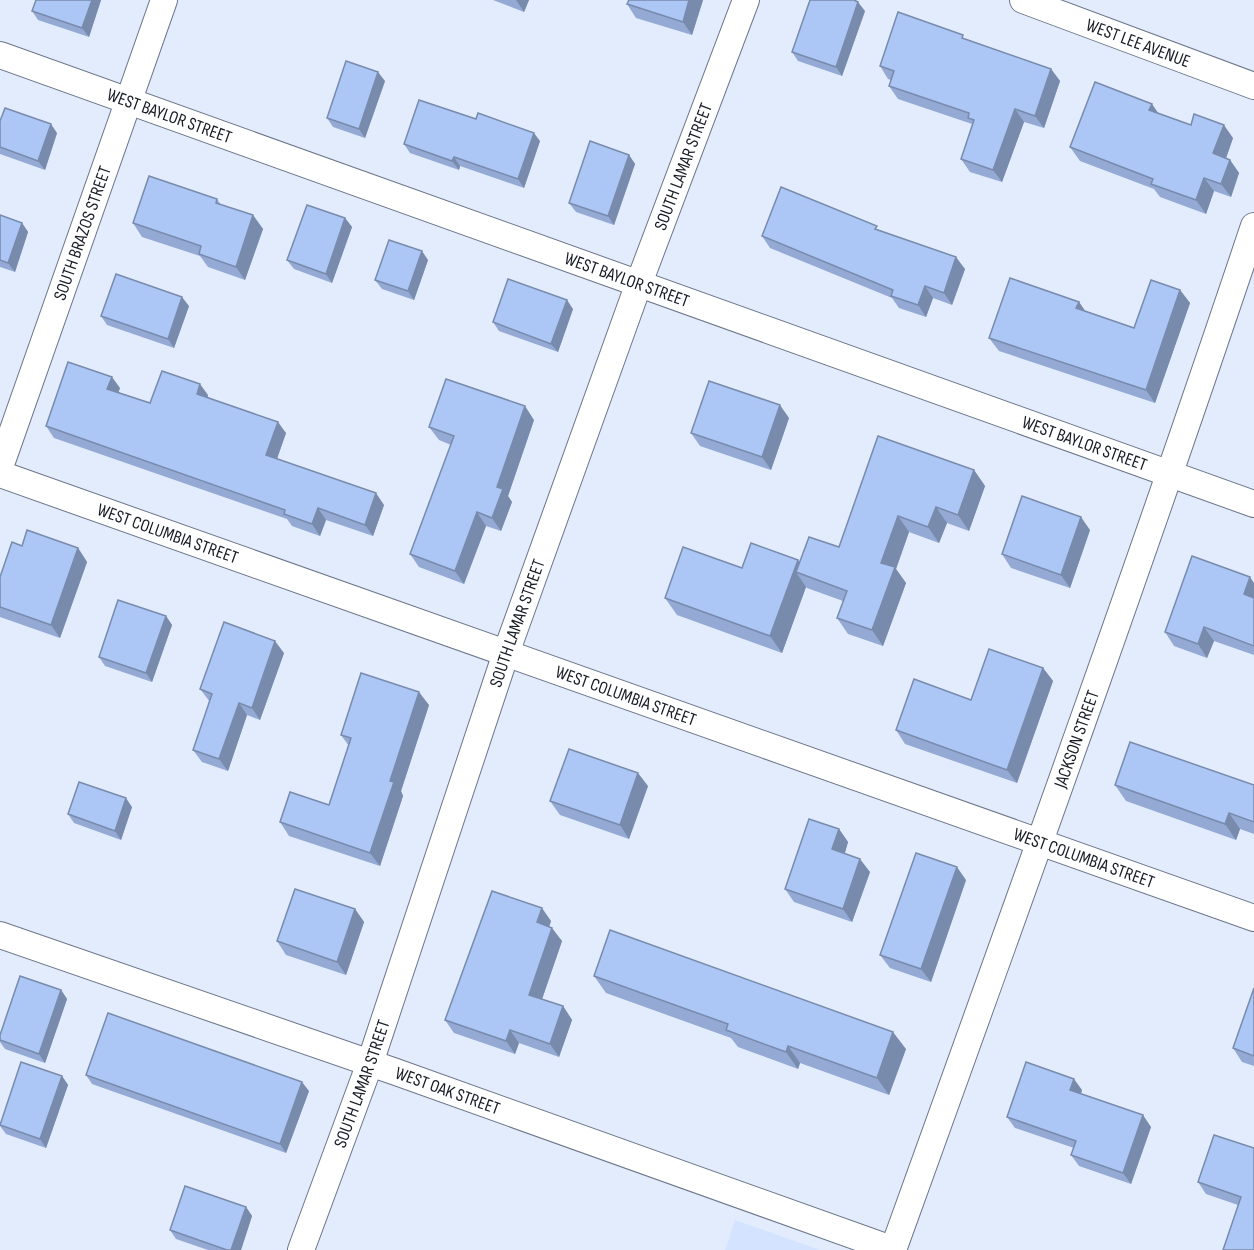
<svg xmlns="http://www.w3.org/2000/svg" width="1254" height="1250" font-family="'Sofia Sans Condensed',sans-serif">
  <rect width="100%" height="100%" fill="#e2ecfd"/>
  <path fill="#d4e3ff" d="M735,1220L820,1250H725Z"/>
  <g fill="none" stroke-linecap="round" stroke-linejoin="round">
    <defs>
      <g id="minor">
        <path id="s1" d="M1023,0L1254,86"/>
        <path id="s2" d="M0,55L1254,504"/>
        <path id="s3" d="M0,467L164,0"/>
        <path id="s4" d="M0,474L1254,918"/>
        <path id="s5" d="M0,935L396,1072L894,1250"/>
        <path id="s6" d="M301,1250L370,1063L506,653L639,283L746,0"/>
        <path id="s7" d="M893,1250C1016,909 1139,569 1254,226"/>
      </g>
    </defs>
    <use href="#minor" stroke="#6c7689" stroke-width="28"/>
    <use href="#minor" stroke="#fff" stroke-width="26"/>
  </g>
  <g fill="#94aad4">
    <path d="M101,0L89,37L38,20L32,11Z"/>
    <path d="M493,0H529L524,12Z"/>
    <path d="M703,0L692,35L636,18L627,4Z"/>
    <path d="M865,11L842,76L798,61L792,52Z"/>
    <path d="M966,39L1051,69L1060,81L1044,128L1024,122L1002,182L970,172L961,159L973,125L972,124L898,99L889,86L891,80L888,79L880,66Z"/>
    <path d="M385,81L365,138L333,127L327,118Z"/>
    <path d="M1158,113L1191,125L1233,138L1226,158L1230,160L1239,173L1231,197L1214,191L1206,214L1160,197L1154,189L1080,161L1070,147Z"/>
    <path d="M0,121L57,133L45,170L0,154Z"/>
    <path d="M540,141L524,188L460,166L459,170L410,153L404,144Z"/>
    <path d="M629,155L635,164L614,225L576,212L569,203Z"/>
    <path d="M217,199L221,205L253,215L263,229L245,280L208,267L200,256L142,237L133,223Z"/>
    <path d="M0,215L22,223L28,232L15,272L0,267Z"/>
    <path d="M345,218L352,227L332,283L294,269L287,260Z"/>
    <path d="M880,230L965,269L952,305L933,298L926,317L899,308L892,298L770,248L762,236Z"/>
    <path d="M428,260L414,300L382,289L375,280Z"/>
    <path d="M1180,290L1190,303L1155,403L999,351L989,338L1079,302L1085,311L1134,328Z"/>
    <path d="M189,306L174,348L107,325L101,316Z"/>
    <path d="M573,309L558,352L499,331L493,322Z"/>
    <path d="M120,388L118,392L150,403L208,395V397L286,433L277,459L384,505L373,536L326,520L320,536L292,526L287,519L54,438L46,426Z"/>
    <path d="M789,418L771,470L700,446L691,433Z"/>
    <path d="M534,420L508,496L512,502L501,531L486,526L464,584L419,567L410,554L451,445L439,440L429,427Z"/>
    <path d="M974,470L985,486L969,531L947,523L939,543L909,532L896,569L906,583L883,646L848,634L837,618L843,601L807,588L806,587L782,653L677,615L665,598L742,568L800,562L839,547Z"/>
    <path d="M1090,530L1070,588L1011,568L1002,554Z"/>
    <path d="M22,546L78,548L87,562L60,638L0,617V577Z"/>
    <path d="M1254,583V655L1214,641L1207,658L1174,646L1165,632Z"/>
    <path d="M166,616L172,625L152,682L105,666L99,657Z"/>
    <path d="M284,653L260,720L247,715L228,771L202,762L193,750L210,702L200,689Z"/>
    <path d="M1043,668L1053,681L1017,783L905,744L896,730L971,700Z"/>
    <path d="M429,705L401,791L403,796L380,866L289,836L280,822L329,805L349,746L341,735Z"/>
    <path d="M1115,785H1254V834L1240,829L1236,840L1126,801Z"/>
    <path d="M648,786L629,839L560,815L550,801Z"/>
    <path d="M132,807L121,840L74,823L68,814Z"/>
    <path d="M839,829L848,842L845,853L870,872L852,922L794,902L785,889Z"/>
    <path d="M966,880L931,982L890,968L880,955Z"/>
    <path d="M355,909L364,922L346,975L286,955L277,941Z"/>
    <path d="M551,921L549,927L562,941L542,999L563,1006L572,1020L559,1057L519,1043L515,1054L454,1033L445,1020Z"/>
    <path d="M594,976L906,1049L889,1095L800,1063L798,1069L738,1047L731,1038L606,993Z"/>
    <path d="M1254,988V1066L1242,1062L1233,1048Z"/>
    <path d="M61,990L67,999L45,1063L5,1049L0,1042V1035Z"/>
    <path d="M86,1075L309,1091L286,1153L92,1084Z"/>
    <path d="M62,1076L68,1085L46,1148L6,1134L0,1126V1123Z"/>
    <path d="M1082,1090L1081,1094L1151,1127L1131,1184L1079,1166L1071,1155L1074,1148L1015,1128L1007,1117Z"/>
    <path d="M1254,1148V1250L1238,1205L1206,1194L1198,1182Z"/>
    <path d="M246,1207L252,1216L241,1250H208L176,1239L170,1230Z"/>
  </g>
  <g fill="#788bac">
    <path d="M92,0H101L89,37L82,28Z"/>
    <path d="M516,0H529L524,12Z"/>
    <path d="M689,0H703L692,35L683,22Z"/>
    <path d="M858,2L865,11L842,76L836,67Z"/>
    <path d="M1051,69L1060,81L1044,128L1035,116Z"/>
    <path d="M378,72L385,81L365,138L359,129Z"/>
    <path d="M1152,104L1161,117L1149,110Z"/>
    <path d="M1015,109L1024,122L1002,182L993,170Z"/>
    <path d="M51,124L57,133L45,170L38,161Z"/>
    <path d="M1224,125L1233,138L1223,167L1213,153Z"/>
    <path d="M534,133L540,141L524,188L518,179Z"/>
    <path d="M629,155L635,164L614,225L608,216Z"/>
    <path d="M454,157L460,166L459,170L452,161Z"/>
    <path d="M1230,160L1239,173L1231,197L1221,184Z"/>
    <path d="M1204,178L1214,191L1206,214L1196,200Z"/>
    <path d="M253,215L263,229L245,280L236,267Z"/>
    <path d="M345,218L352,227L332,283L326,274Z"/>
    <path d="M22,223L28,232L15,272L8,263Z"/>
    <path d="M422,251L428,260L414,300L408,291Z"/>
    <path d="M956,257L965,269L952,305L944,293Z"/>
    <path d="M925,286L933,298L926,317L918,305Z"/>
    <path d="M1180,290L1190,303L1155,403L1146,390Z"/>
    <path d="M182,297L189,306L174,348L168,339Z"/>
    <path d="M567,300L573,309L558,352L551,344Z"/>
    <path d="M1079,302L1088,315L1076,308Z"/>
    <path d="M112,377L120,388L116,400L107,389Z"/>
    <path d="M200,384L208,395L205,405L197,394Z"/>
    <path d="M780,405L789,418L771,470L762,457Z"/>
    <path d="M525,406L534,420L508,496L512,502L501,531L492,518L497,487Z"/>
    <path d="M278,422L286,433L274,467L266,455Z"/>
    <path d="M974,470L985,486L969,531L958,515Z"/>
    <path d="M376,493L384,505L373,536L365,525Z"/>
    <path d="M936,507L947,523L939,543L928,527Z"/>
    <path d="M318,508L326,520L320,536L312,524Z"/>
    <path d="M477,512L486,526L464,584L455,571Z"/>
    <path d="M898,516L909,532L896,569L906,583L883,646L872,630L881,563Z"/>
    <path d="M1081,517L1090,530L1070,588L1061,575Z"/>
    <path d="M78,548L87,562L60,638L51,625Z"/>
    <path d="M798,560L810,577L796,572L806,587L782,653L770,636Z"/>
    <path d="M1250,577L1254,583V604L1244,594Z"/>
    <path d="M166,616L172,625L152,682L146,673Z"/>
    <path d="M1204,627L1214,641L1207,658L1198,644Z"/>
    <path d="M275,641L284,653L260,720L252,708Z"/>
    <path d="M1043,668L1053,681L1017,783L1007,770Z"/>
    <path d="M419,692L429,705L401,791L403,796L380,866L370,853L390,781Z"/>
    <path d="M239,703L247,715L228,771L219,759Z"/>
    <path d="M638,773L648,786L629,839L620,825Z"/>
    <path d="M126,798L132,807L121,840L115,831Z"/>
    <path d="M1229,813L1240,829L1236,840L1225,824Z"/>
    <path d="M839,829L848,842L842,862L832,849Z"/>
    <path d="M860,859L870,872L852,922L843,909Z"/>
    <path d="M957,867L966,880L931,982L921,969Z"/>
    <path d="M542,908L551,921L546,936L537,922Z"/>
    <path d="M355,909L364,922L346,975L337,962Z"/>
    <path d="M552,928L562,941L539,1008L529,995Z"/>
    <path d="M61,990L67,999L45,1063L39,1054Z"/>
    <path d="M563,1006L572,1020L559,1057L550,1044Z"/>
    <path d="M510,1030L519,1043L515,1054L506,1041Z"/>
    <path d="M893,1032L906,1049L889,1095L877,1078Z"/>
    <path d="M788,1046L800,1063L798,1069L786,1052Z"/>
    <path d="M62,1076L68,1085L46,1148L40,1139Z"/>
    <path d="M1074,1079L1082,1090L1078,1102L1070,1090Z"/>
    <path d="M302,1082L309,1091L286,1153L280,1144Z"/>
    <path d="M1143,1115L1151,1127L1131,1184L1123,1173Z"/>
    <path d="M246,1207L252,1216L241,1250H231Z"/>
  </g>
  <g fill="#acc6f6" stroke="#788bac" stroke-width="1.5">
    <path d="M36,0H92L82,28L32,11Z"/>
    <path d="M629,0H689L683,22L627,4Z"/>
    <path d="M810,0H854L858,2L836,67L792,52Z"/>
    <path d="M898,12L963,35L962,38L1051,69L1035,116L1015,109L993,170L961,159L974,120L968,118L969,113L889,86L894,71L880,66Z"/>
    <path d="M346,61L378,72L359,129L327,118Z"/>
    <path d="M1095,82L1152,104L1149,110L1191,125L1194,114L1224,125L1213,153L1230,160L1221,184L1204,178L1196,200L1151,184L1153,179L1070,147Z"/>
    <path d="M419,100L476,119L478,113L534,133L518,179L454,157L452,161L404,144Z"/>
    <path d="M5,108L51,124L38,161L0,147V121Z"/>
    <path d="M590,141L629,155L608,216L569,203Z"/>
    <path d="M149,176L217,199L216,203L253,215L236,267L199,254L201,246L133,223Z"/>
    <path d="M781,187L877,226L875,229L956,257L944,293L925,286L918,305L891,296L893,290L762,236Z"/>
    <path d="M307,205L345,218L326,274L287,260Z"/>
    <path d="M0,215L22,223L8,263L0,260Z"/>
    <path d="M389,240L422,251L408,291L375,280Z"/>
    <path d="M116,274L182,297L168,339L101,316Z"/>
    <path d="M1010,278L1079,302L1076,308L1134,328L1151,280L1180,290L1146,390L989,338Z"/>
    <path d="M508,279L567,300L551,344L493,322Z"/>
    <path d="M68,362L112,377L107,389L150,403L162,371L200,384L197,394L278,422L266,455L376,493L365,525L318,508L312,524L284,514L285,510L46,426Z"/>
    <path d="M446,379L525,406L497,487L503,489L492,518L477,512L455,571L410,554L454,436L429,427Z"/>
    <path d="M709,381L780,405L762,457L691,433Z"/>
    <path d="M878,436L974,470L958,515L936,507L928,527L898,516L881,563L895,567L872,630L837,618L847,591L796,572L809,537L839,547Z"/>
    <path d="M1022,496L1081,517L1061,575L1002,554Z"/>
    <path d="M27,530L78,548L51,625L0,607V577L12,542L22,546Z"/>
    <path d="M751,543L798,560L770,636L665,598L683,547L742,568Z"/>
    <path d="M1192,556L1250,577L1244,594L1254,598V646L1204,627L1198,644L1165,632Z"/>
    <path d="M118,600L166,616L146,673L99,657Z"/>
    <path d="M224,622L275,641L252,708L239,703L219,759L193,750L212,694L200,689Z"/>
    <path d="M989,649L1043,668L1007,770L896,730L914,679L971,700Z"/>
    <path d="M361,673L419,692L390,781L394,782L370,853L280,822L290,792L329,805L351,738L341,735Z"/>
    <path d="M1130,742L1254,785V822L1229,813L1225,824L1115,785Z"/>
    <path d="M569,749L638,773L620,825L550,801Z"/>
    <path d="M79,782L126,798L115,831L68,814Z"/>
    <path d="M809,819L839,829L832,849L860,859L843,909L785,889Z"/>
    <path d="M916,853L957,867L921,969L880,955Z"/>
    <path d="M295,889L355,909L337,962L277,941Z"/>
    <path d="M492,891L542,908L537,922L552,928L529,995L563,1006L550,1044L510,1030L506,1041L445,1020Z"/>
    <path d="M610,930L893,1032L877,1078L788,1046L786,1052L726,1030L728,1024L594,976Z"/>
    <path d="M20,976L61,990L39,1054L0,1040V1035Z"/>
    <path d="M1254,988V1056L1233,1048Z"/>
    <path d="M108,1013L302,1082L280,1144L86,1075Z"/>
    <path d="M21,1062L62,1076L40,1139L0,1125Z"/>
    <path d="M1026,1062L1074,1079L1070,1090L1143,1115L1123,1173L1071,1155L1076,1141L1007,1117Z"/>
    <path d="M1214,1135L1254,1148V1250H1223L1241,1197L1198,1182Z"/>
    <path d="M185,1186L246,1207L231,1250H227L170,1230Z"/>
  </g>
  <g text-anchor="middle" stroke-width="6" stroke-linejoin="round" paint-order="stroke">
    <g font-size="18" fill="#171b23" stroke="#fff">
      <text dy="6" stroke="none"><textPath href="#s1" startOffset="123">WEST LEE AVENUE</textPath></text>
      <text dy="6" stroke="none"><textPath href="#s2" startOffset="180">WEST BAYLOR STREET</textPath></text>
      <text dy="6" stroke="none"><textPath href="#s6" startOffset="1149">SOUTH LAMAR STREET</textPath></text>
      <text dy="6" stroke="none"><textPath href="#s3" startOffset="248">SOUTH BRAZOS STREET</textPath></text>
      <text dy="6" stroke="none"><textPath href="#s2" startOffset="666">WEST BAYLOR STREET</textPath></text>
      <text dy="6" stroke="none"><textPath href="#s2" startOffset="1152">WEST BAYLOR STREET</textPath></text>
      <text dy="6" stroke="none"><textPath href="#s4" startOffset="178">WEST COLUMBIA STREET</textPath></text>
      <text dy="6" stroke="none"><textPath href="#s6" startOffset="663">SOUTH LAMAR STREET</textPath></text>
      <text dy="6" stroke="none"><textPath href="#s4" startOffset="664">WEST COLUMBIA STREET</textPath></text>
      <text dy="6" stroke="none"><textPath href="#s7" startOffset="543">JACKSON STREET</textPath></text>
      <text dy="6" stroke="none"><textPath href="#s4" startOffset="1150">WEST COLUMBIA STREET</textPath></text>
      <text dy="6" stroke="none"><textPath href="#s6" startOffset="177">SOUTH LAMAR STREET</textPath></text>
      <text dy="6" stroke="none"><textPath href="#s5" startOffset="474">WEST OAK STREET</textPath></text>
    </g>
  </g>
</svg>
